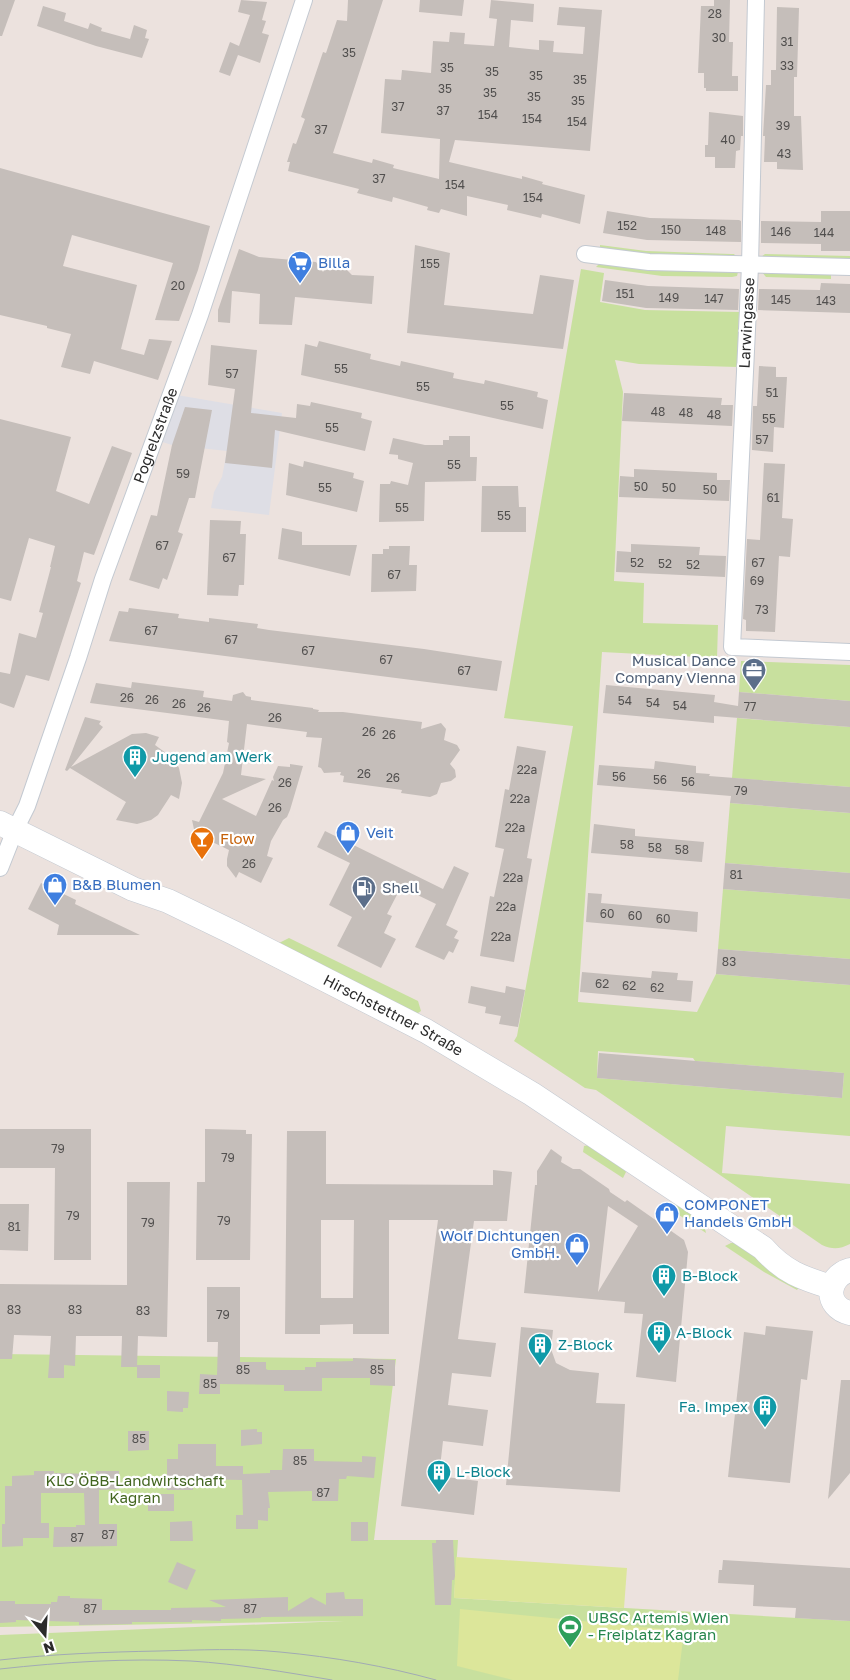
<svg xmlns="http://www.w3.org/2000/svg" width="850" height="1680" font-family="'Golos Text',sans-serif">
  <rect width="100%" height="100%" fill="#ece2de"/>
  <path fill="#dedee5" d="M171,394L282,413L269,515L211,508L214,492L222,477L227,451L172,445L156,440Z"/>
  <g fill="#c8e09e" fill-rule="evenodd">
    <path d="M600,245L646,251L731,254H734L738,259L648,257L600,248Z"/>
    <path d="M765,254L850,256V262L761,257Z"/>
    <path d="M600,263L738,272L737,276L732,277L662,276L596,267Z"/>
    <path d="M581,269L604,273L600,302L645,310L739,312L737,367L639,364L615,360L623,392L614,581L644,583L643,623L718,625L717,658L602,652L578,1002L697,1012L716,974L850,985V1136L726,1126L722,1173L850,1184V1244C840,1249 833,1250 822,1245L596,1090L585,1088L514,1041L517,1036L573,726L504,718ZM598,1051L693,1058L695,1061L844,1073L842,1098L597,1078Z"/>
    <path d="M762,272L831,273V279L766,277Z"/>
    <path d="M741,661L850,665V701L739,692Z"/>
    <path d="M737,718L850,727V787L732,778Z"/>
    <path d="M730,803L850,813V873L725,863Z"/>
    <path d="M723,889L850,899V959L718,949Z"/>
    <path d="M289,938L418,1001L421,1011L415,1015L279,943Z"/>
    <path d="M589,1145L623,1167L626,1172L623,1178L583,1152L584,1146Z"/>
    <path d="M667,1202C681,1201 704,1219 706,1233L664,1205Z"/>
    <path d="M731,1243H737L802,1283L797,1290L764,1272L725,1246Z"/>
    <path d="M0,1354L396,1359L374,1540H458L454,1598L850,1621V1680H0V1635L344,1621L0,1627Z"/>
  </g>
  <g fill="#dce69a">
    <path d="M456,1557L627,1568L624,1608L454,1598Z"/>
    <path d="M460,1609L684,1631L678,1680H513L457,1666Z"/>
  </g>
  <g fill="#c5beba" fill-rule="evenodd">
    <path d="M0,0H15L2,36H0Z"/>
    <path d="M241,0L267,2L262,20L266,21L262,33L269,35L260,63L238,55L230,76L219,72L230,42L239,46L250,15L238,12Z"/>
    <path d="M348,0H383L333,153L372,163L373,159L394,165L393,168L439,179L440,139L381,133L385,79L401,80L402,70L431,73L433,41L449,42L450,32L465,33L464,44L494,46L497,19L489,18L491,0L534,4L533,22L511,20L509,47L539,50V40L554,41L553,52L583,54L585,27L557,25L559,7L602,10L590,151L455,140L449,162L522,179V176L543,182L542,184L585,195L580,224L542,214L541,218L507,210L508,205L467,196V216L441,209L439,213L427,210L428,207L393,197L392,202L357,193L359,189L288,171L290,162H287L293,143L296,144L305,119L301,117L323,52L326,53L337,20L347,21Z"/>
    <path d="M420,0H464L462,16L419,12Z"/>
    <path d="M714,0H730L729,42H733L732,76H738V91H706V88H704V73H698L701,6H714Z"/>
    <path d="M43,6L66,13L64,21L88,29L90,23L102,28L101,31L130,39L134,25L147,30L145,38L149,39L142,58L96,46L37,26Z"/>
    <path d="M777,7L799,8L797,77H794V116H801L803,170L777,169V162H764L765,136H763L766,85H771V70H776Z"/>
    <path d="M709,112L743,116V136H741L740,150L736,151L735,168H715V157H705V145H708Z"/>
    <path d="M0,168L210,226L198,270L179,321L155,320L173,263L72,235L63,266L137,285L121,349L144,355L149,339L172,341L158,380L94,361L90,374L61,367L71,334L47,328V326L0,315Z"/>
    <path d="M607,211L650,218L739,220L741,221V242L647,240L603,233Z"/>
    <path d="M821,211H850V251H821V244L761,243V221L821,222Z"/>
    <path d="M415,245L450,253L444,305L533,314L540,275L574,280L563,349L407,333Z"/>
    <path d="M239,249L259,257L316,262L323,272L330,262L345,268L352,275L374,276L372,304L295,297L292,325L259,324L260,294L232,291L230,323L218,322V310Z"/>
    <path d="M605,280L648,286L739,289L738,310L646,308L602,301Z"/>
    <path d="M821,283L850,284V313L758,310L759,289L820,290Z"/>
    <path d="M319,341L371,354L370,359L400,366L401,361L454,373L453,378L484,384L485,380L538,392L537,397L548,400L543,429L301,375L305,344L317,347Z"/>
    <path d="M211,345L257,350L251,413L296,418L297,404L310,406L311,402L362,413L361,418L372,421L365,451L275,430L272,468L225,463L235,389L208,385Z"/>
    <path d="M759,366L776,367V377H787L784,428L774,427L773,452L752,450L753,406H757Z"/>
    <path d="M624,393L722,398L721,405H733L732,426L622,421Z"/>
    <path d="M185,407L212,410L195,498H189L178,532L183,534L167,580L163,578L159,589L129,580L151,515L157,516L172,445Z"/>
    <path d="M0,419L71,437L56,491L89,504L112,446L132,453L94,555L84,552L77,581L81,583L49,681L26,675L14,708L0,703V672L10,674L19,633L36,638L43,613L39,612L51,567H50L55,546L29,538L11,601L0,598Z"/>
    <path d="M449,436H470V457H477L476,481L425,482L424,521L379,522L380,484H390L391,481L408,485L413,463L398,459V455L389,454L393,438L425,445H443V440H449Z"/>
    <path d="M304,461L354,473L353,478L364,481L357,512L286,495L289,463L303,467Z"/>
    <path d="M764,463L785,464L782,518L793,519L790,557L779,556L775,632L746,631V620L743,619L747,539L760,540Z"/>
    <path d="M634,469L717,473V480H730L729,501L619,497L620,476L634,477Z"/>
    <path d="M482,486H518L519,507H526V532H481Z"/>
    <path d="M210,520L241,521L240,534H246L244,585H239L238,596L207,595Z"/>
    <path d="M282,528L302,532V545H357L350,576L278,559Z"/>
    <path d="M631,544L700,547L699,555L726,556L725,577L616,572L617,551L631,552Z"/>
    <path d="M389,546H410L409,565H417L416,591L371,592L372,554H383V549H389Z"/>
    <path d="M129,608L179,614L178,618L209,622V618L258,624L257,628L269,630L424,649L502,661L497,691L109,641L119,611L128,612Z"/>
    <path d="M132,682L204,691L203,697L232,701L233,695L243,692L246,696L251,697V700L313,708V709L319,710L318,712H343L422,722L421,729L441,723L446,729L444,740L457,745L460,750L450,764L455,770L456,777L451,781L441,783L437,794L430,797L401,793L402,790L343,782L344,776L340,775L341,772L324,773L321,768L318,767L322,738L306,737L307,732L247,724L241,775L266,779L222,799L256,816L272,780L274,781L273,777L278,766L290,767V764L303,766L290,810L287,817L283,820L271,841L267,856L273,858L261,883L239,872L236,878L227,866V859L229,850L206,839L201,847L195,834L192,820L199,822L223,773L229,743L227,742L229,721L90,703L96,683L131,688Z"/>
    <path d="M606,685L715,695L714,702L738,706L739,692L850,701V727L714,716V723L603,713Z"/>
    <path d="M85,717L101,721L99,724L103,727L71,767L132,734L146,733L159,737L155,745L174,759L179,768L182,783L179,799L171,795L158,815L151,820L137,824L116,820L126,802L70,768L67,771L65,770Z"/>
    <path d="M517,746L546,751L527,858L532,859L514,962L480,956L490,896L494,897L504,849L495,847L505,789L509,790Z"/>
    <path d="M655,761L696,766V773L710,774L709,776L850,787V813L730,803L731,796L597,785L599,765L654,769Z"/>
    <path d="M594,824L635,829V836L704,842L702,862L591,853Z"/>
    <path d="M325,831L443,889L454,866L469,873L446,925L458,931L454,938L459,940L453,953L449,951L444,960L415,947L436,904L401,887L387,914L392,916L384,933L396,939L381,968L337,946L352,917L329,905L350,863L317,847Z"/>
    <path d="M725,863L850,873V899L723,889Z"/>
    <path d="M41,883L76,900L75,904L140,935H57L59,925L28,909Z"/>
    <path d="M588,893L602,894L601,903L698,912L697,932L586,922Z"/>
    <path d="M718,949L850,959V985L716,974Z"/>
    <path d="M652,971L678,973L677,980L693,981L691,1002L580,992L582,972L651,978Z"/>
    <path d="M471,986L505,993L506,986L525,990L518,1027L499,1024L501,1016L485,1013L486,1007L468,1003Z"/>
    <path d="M599,1053L844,1073L842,1098L597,1078Z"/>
    <path d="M0,1129H91V1260H54L55,1168H0Z"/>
    <path d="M205,1129L246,1130V1134H252L250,1260H196L197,1182H205Z"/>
    <path d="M287,1131H326V1184L493,1185V1170L512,1172L507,1221H474L458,1339L496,1343L491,1377L452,1373L448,1405L488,1410L483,1446L443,1441L439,1476L478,1481L474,1515L401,1506L438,1220H389V1334H353V1324L320,1325V1334H285ZM321,1220H354L353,1298H321Z"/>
    <path d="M551,1149L562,1157L561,1162L573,1169H580L609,1189L610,1192L625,1202L627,1200L684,1240L688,1252L676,1382L636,1377L643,1314L624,1313L625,1302L524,1293L535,1185H537V1171ZM608,1206L638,1226L598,1292Z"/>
    <path d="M127,1182H170L167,1337L138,1336L137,1367H121L122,1336H76L75,1366L64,1365V1378H48L51,1336L14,1335L12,1359H0V1284L127,1285Z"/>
    <path d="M0,1204H29L28,1251L0,1250Z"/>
    <path d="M207,1287H240V1362H266V1369L268,1370H305V1367H316V1362L353,1361V1358L395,1360V1386L370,1385V1378H322V1391H284V1385L220,1384V1394H199L200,1374L217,1375L218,1342H207Z"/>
    <path d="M766,1326L813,1331L807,1380L801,1379L790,1483L728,1477L744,1332L765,1335Z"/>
    <path d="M521,1327L553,1330L551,1349L556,1363L570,1370L599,1373L596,1403L625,1404L620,1492L506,1485Z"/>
    <rect x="137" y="1365" width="23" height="13"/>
    <path d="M841,1380H850V1473L828,1499Z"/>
    <path d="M167,1391L189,1392L188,1408H183V1412L167,1411Z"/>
    <path d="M257,1429V1432H262V1444L241,1446V1430Z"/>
    <path d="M128,1431H149V1450L128,1451Z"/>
    <path d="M178,1444H216V1466H243V1474L270,1473V1470H282L283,1449H314V1461L362,1462V1456L376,1457L374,1478L347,1476L346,1479H339L338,1501H312V1491L268,1492L270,1508H268V1521L258,1520V1529H236V1515H243L242,1480L195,1479V1481H193V1490H167V1459H178Z"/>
    <path d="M34,1471H54V1473L96,1474V1471H119V1489L99,1490V1524H117V1546L53,1547L54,1527H76V1525H85L84,1493H41V1523H49V1538H23V1546L2,1547V1524H5V1486H12V1476L34,1475Z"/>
    <rect x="148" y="1494" width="26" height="17"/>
    <path d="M192,1521L193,1541H170V1522Z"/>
    <rect x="351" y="1522" width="17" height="19"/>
    <path d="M436,1540H453L455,1576L454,1580H452L451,1605H435L432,1543H436Z"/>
    <path d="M723,1560L850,1568V1621L795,1618L796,1608L753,1606L754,1585L718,1583L719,1570H722Z"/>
    <path d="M177,1562L196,1570L187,1590L168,1582Z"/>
    <path d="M344,1592L345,1599H363V1616L261,1617V1618L221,1619V1621L192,1620V1622H132V1624L79,1625V1622L16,1620V1622L0,1623V1601H15V1604H51V1602H57L58,1596H70V1598L102,1599V1610H171V1608L226,1607L209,1600L288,1597V1611L311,1597L326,1605V1593Z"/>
  </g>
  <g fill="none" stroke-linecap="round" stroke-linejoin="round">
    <defs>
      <g id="street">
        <path d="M756,0L750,266L732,647L850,652"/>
        <path d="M585,254L649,262L850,267"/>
        <path id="s1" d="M0,868L15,830L27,806L78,658L103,579L200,315L304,0"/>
      </g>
      <g id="secondary">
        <path id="s2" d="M0,823L133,889L168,901L234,933L426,1031L532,1094L763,1248C784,1272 802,1278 831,1287"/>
        <path d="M850,1270C826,1277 824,1307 850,1313"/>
      </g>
    </defs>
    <use href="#street" stroke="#c3c9d1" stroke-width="18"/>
    <use href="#secondary" stroke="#c3c9d1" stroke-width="25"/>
    <use href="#street" stroke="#fff" stroke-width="16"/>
    <use href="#secondary" stroke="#fff" stroke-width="24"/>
    <g stroke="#a1aab4" stroke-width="1">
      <path d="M0,1660C53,1654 105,1652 159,1651C199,1650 240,1648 280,1652C333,1657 385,1666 436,1680"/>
      <path d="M0,1669C63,1662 127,1658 191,1661C238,1664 285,1672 332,1680"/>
    </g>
  </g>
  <defs>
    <symbol id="supermarket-pin" viewBox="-11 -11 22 30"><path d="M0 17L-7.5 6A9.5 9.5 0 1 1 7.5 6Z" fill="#3f7fe0" stroke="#fff"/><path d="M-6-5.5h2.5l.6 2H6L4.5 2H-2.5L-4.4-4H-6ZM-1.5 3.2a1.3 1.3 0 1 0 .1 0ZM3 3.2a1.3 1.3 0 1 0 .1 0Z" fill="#fff"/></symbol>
    <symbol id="office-pin" viewBox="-11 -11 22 30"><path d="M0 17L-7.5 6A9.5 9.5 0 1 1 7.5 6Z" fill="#5c6f8a" stroke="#fff"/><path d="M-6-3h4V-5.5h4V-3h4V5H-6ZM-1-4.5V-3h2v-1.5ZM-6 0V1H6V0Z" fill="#fff"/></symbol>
    <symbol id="building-pin" viewBox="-11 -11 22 30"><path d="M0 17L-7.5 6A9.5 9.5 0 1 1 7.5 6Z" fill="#0f9aa8" stroke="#fff"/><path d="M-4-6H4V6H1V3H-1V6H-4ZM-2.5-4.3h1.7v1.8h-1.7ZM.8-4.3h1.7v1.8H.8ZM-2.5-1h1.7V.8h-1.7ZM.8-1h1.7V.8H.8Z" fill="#fff"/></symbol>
    <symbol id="shop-pin" viewBox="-11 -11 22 30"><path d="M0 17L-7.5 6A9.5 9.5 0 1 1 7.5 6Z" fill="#3f7fe0" stroke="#fff"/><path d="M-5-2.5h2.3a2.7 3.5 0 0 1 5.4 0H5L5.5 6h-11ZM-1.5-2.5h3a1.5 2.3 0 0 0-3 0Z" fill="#fff"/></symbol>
    <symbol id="bar-pin" viewBox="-11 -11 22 30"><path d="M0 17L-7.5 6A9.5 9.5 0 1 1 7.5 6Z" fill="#e8710a" stroke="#fff"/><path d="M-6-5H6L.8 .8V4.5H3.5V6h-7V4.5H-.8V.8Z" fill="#fff"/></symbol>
    <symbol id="fuel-pin" viewBox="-11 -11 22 30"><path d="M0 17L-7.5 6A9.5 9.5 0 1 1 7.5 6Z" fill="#5c6f8a" stroke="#fff"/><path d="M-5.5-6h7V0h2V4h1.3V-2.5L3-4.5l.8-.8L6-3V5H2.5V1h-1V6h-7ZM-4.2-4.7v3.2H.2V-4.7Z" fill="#fff"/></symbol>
    <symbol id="stadium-pin" viewBox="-11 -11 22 30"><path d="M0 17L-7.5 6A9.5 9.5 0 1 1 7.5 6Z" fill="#2e9e5b" stroke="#fff"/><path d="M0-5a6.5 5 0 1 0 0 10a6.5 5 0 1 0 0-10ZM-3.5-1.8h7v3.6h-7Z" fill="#fff"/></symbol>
  </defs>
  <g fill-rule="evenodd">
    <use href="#supermarket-pin" x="286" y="249" width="28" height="38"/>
    <use href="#office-pin" x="740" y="656" width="28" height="38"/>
    <use href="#building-pin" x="121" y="743" width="28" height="38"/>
    <use href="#shop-pin" x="334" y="819" width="28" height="38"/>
    <use href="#bar-pin" x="188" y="825" width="28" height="38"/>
    <use href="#shop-pin" x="41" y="871" width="28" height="38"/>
    <use href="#fuel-pin" x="350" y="874" width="28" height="38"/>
    <use href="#shop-pin" x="653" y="1200" width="28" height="38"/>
    <use href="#shop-pin" x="563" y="1231" width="28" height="38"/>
    <use href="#building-pin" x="650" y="1262" width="28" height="38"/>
    <use href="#building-pin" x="645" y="1319" width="28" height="38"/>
    <use href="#building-pin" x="526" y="1331" width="28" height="38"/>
    <use href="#building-pin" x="751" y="1393" width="28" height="38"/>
    <use href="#building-pin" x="425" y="1458" width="28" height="38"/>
    <use href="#stadium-pin" x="556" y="1613" width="28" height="38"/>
  </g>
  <g text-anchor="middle" stroke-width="4.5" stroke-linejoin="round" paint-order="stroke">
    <g font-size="12" fill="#52504f">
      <text x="715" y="18">28</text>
      <text x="719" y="42">30</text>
      <text x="787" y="46">31</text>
      <text x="349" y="57">35</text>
      <text x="787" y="70">33</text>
      <text x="447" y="72">35</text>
      <text x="492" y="76">35</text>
      <text x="536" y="80">35</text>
      <text x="580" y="84">35</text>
      <text x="445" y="93">35</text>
      <text x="490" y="97">35</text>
      <text x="534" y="101">35</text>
      <text x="578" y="105">35</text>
      <text x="398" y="111">37</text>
      <text x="443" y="115">37</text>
      <text x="488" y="119">154</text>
      <text x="532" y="123">154</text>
      <text x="577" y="126">154</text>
      <text x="783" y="130">39</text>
      <text x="321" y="134">37</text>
      <text x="728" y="144">40</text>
      <text x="784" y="158">43</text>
      <text x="379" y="183">37</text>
      <text x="455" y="189">154</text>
      <text x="533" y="202">154</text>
      <text x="627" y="230">152</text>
      <text x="671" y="234">150</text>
      <text x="716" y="235">148</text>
      <text x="781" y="236">146</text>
      <text x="824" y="237">144</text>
      <text x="430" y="268">155</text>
      <text x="178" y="290">20</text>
      <text x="625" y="298">151</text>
      <text x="669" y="302">149</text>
      <text x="714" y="303">147</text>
      <text x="781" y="304">145</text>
      <text x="826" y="305">143</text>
      <text x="341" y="373">55</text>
      <text x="232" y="378">57</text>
      <text x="423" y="391">55</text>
      <text x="772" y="397">51</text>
      <text x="507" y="410">55</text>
      <text x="658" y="416">48</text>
      <text x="686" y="417">48</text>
      <text x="714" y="419">48</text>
      <text x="769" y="423">55</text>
      <text x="332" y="432">55</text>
      <text x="762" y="444">57</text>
      <text x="454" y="469">55</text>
      <text x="183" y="478">59</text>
      <text x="641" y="491">50</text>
      <text x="325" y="492">55</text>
      <text x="669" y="492">50</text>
      <text x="710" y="494">50</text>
      <text x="773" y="502">61</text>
      <text x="402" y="512">55</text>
      <text x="504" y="520">55</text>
      <text x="162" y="550">67</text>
      <text x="229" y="562">67</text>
      <text x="637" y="567">52</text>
      <text x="758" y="567">67</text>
      <text x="665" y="568">52</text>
      <text x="693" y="569">52</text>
      <text x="394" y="579">67</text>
      <text x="757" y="585">69</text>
      <text x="762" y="614">73</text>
      <text x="151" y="635">67</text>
      <text x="231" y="644">67</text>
      <text x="308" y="655">67</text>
      <text x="386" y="664">67</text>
      <text x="464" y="675">67</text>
      <text x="127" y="702">26</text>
      <text x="152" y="704">26</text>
      <text x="625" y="705">54</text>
      <text x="653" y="707">54</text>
      <text x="179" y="708">26</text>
      <text x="680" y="710">54</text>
      <text x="750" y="711">77</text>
      <text x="204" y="712">26</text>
      <text x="275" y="722">26</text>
      <text x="369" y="736">26</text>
      <text x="389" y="739">26</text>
      <text x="527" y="774">22a</text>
      <text x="364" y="778">26</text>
      <text x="619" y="781">56</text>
      <text x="393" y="782">26</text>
      <text x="660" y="784">56</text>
      <text x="688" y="786">56</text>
      <text x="285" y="787">26</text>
      <text x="741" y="795">79</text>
      <text x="520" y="803">22a</text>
      <text x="275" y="812">26</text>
      <text x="515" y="832">22a</text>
      <text x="627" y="849">58</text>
      <text x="655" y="852">58</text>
      <text x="682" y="854">58</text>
      <text x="249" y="868">26</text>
      <text x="736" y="879">81</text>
      <text x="513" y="882">22a</text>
      <text x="506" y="911">22a</text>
      <text x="607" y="918">60</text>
      <text x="635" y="920">60</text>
      <text x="663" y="923">60</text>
      <text x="501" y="941">22a</text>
      <text x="729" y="966">83</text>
      <text x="602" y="988">62</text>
      <text x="629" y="990">62</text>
      <text x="657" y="992">62</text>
      <text x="58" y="1153">79</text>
      <text x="228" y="1162">79</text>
      <text x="73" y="1220">79</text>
      <text x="224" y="1225">79</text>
      <text x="148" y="1227">79</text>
      <text x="14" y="1231">81</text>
      <text x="14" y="1314">83</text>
      <text x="75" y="1314">83</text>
      <text x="143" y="1315">83</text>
      <text x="223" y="1319">79</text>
      <text x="243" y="1374">85</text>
      <text x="377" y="1374">85</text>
      <text x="210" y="1388">85</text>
      <text x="139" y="1443">85</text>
      <text x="300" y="1465">85</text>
      <text x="323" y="1497">87</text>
      <text x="108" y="1539">87</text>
      <text x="77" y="1542">87</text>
      <text x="90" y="1613">87</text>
      <text x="250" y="1613">87</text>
    </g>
    <g font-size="15" fill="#366cbe" stroke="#fff" text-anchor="start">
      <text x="318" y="268">Billa</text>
      <text x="366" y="838">Veit</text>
      <text x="72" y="890">B&amp;B Blumen</text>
      <text x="684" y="1210">COMPONET<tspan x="684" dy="17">Handels GmbH</tspan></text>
      <text x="560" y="1241" text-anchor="end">Wolf Dichtungen<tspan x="560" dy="17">GmbH.</tspan></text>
    </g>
    <g font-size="15" fill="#2b2b2b" stroke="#fff">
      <text transform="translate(747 323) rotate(-87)" y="5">Larwingasse</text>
      <text dy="5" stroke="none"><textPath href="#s1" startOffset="460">Pogrelzstraße</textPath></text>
      <text dy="5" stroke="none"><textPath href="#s2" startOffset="438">Hirschstettner Straße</textPath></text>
    </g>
    <g font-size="15" fill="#4e5e75" stroke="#fff" text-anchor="end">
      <text x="736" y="666">Musical Dance<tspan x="736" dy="17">Company Vienna</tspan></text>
      <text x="382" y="893" text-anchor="start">Shell</text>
    </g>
    <g font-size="15" fill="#0d838f" stroke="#fff" text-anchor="start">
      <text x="152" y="762">Jugend am Werk</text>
      <text x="682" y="1281">B-Block</text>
      <text x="676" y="1338">A-Block</text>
      <text x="558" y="1350">Z-Block</text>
      <text x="748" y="1412" text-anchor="end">Fa. Impex</text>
      <text x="456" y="1477">L-Block</text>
    </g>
    <g font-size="15" fill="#c56008" stroke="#fff" text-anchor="start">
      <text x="220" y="844">Flow</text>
    </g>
    <g font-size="15" fill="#42651f" stroke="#fff">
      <text x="135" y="1486">KLG ÖBB-Landwirtschaft<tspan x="135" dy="17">Kagran</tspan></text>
    </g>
    <g font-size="15" fill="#27864d" stroke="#fff" text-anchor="start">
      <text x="588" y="1623">UBSC Artemis Wien<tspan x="588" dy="17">- Freiplatz Kagran</tspan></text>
    </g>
  </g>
  <g transform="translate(45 1635) rotate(162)" stroke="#ffffff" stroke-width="4" paint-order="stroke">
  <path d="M0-4L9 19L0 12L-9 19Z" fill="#2b2b2b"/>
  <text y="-8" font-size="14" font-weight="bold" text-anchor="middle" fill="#2b2b2b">N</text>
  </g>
</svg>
